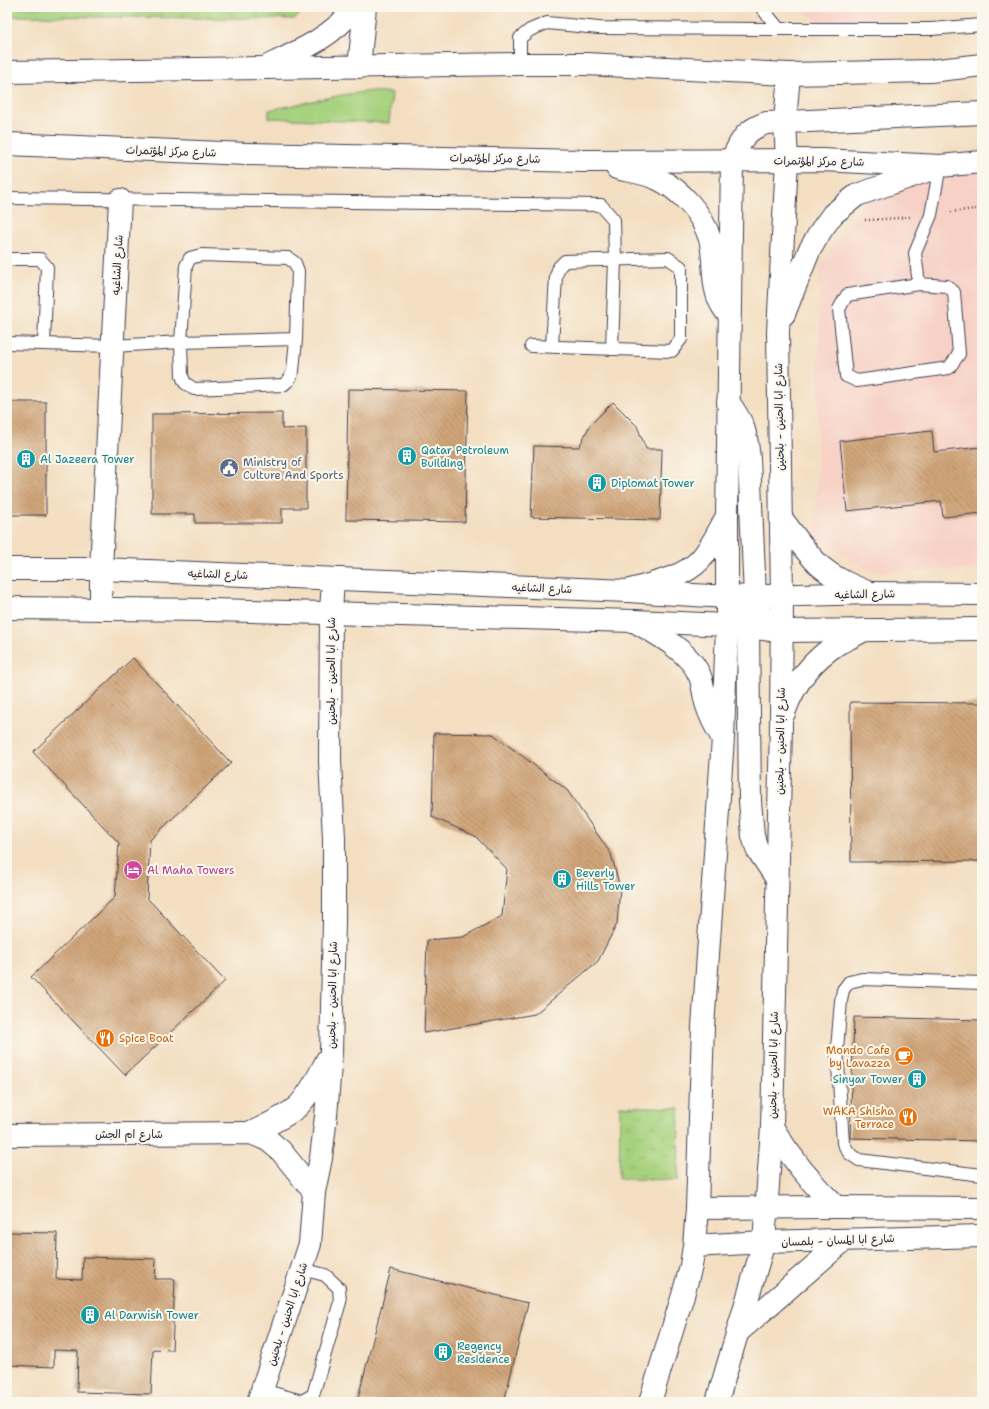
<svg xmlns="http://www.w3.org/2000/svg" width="989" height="1409" font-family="'Shantell Sans','Playpen Sans Arabic',sans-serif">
  <defs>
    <pattern id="park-tufts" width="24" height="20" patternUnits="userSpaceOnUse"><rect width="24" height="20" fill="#a6d17d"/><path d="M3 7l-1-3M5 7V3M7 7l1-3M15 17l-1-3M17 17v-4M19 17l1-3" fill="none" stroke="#8fb36d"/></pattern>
    <pattern id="building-back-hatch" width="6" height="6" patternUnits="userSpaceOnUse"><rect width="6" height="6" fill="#d0a579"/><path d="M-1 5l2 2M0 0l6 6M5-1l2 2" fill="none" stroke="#a88664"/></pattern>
  </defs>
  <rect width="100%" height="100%" fill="#fbf7ec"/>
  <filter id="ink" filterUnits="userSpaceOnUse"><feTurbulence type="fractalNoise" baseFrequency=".025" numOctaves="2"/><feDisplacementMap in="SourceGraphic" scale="8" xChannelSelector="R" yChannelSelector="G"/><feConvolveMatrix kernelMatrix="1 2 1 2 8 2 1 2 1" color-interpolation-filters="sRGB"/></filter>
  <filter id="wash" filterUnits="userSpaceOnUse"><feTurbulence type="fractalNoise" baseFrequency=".012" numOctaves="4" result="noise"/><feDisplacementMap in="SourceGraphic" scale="16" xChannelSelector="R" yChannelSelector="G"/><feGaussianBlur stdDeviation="0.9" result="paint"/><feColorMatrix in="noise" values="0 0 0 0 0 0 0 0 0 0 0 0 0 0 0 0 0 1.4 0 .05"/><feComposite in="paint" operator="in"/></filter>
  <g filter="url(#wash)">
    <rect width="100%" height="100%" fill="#f3dec1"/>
    <g fill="#f7d1c6">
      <path d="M803,7H953L820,25Z"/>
      <path d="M982,170V569L874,572L816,538L820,267L868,197L945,174Z"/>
    </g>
    <path fill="#a6d17d" stroke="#647a5c" d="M372,91L392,93L389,123L269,118V110L342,95Z"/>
    <g fill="url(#park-tufts)" stroke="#647a5c">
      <path d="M7,7H309L294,19L7,16Z"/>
      <path d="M620,1106L679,1108L678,1180L619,1179Z"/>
    </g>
    <g id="blocks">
      <g fill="url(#building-back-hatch)">
        <path d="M348,389L468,391L465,522L346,520Z"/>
        <rect x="7" y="402" width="39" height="113"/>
        <path d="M613,402L637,426L646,449H662L660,520L531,517L534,446L579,447L590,425Z"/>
        <path d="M282,413V429L306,428V508H282V523H195V514H152V414Z"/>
        <path d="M932,431L934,452L982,447V513L943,517L941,501L847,511L840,441Z"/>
        <path d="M133,658L231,763L150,840L147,898L225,981L125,1075L31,977L115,897L119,843L33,752Z"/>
        <path d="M850,702L982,703V861L851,862Z"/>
        <path d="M434,733L493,734L567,790L611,854L620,888L617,924L598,961L535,1014L424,1033L427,940L463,937L502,916L507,869L475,836L432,817Z"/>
        <path d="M854,1017L982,1020V1141L850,1138Z"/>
        <path d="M7,1232L57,1233L56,1279L82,1280L83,1257L156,1259L155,1279H175L172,1350L153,1349L151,1394L77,1392L78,1351L54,1350V1367L7,1365Z"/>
        <path d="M391,1269L528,1303L504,1402H357Z"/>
      </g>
    </g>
  </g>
  <g filter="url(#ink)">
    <use href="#blocks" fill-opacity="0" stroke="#413e4f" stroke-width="1"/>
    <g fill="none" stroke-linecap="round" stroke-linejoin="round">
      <defs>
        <g id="service">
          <path d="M761,7L779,29"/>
          <path d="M520,64V38L530,30L547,23L599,28L765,29H931L982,25"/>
          <path d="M7,198L601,205L614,220L615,260L612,349"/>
          <path d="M7,259H40L47,267L44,344"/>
          <path d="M919,284L847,295L839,309L846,376L857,381L949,368L959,354L954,292L947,286L919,284L915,253L931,215L940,166"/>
          <path d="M7,343L113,346L181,342L186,266L190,258L201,255L288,258L295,263L298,271L296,339L293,371L289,380L283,385L194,389L185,383L182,376L181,342L296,339"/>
          <path d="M531,346L672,351L681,339V267L668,258L565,261L559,267L556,276L552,346"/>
          <path d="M982,983L862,979L849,982L843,990L841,1001L837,1049L843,1143L849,1153L859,1160L982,1175"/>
          <path d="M262,1390L302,1401L313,1395L340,1302L339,1288L325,1275L302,1269"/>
        </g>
        <g id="minor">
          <path d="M359,67L365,7"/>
          <path d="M7,569H101L627,591L727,597L870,593L982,594"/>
          <path d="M7,608L212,610L634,621L727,625L781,631L982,629"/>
          <path d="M101,609V569L120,200"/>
          <path d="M251,1133C267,1125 284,1118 297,1107C310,1095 319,1075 327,1060"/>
          <path d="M7,1135L251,1133L268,1140L281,1151L314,1192"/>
          <path d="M697,1208L836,1207L982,1208"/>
          <path d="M694,1246L764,1242L982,1236"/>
          <path d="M258,1402L310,1244L314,1192L321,1158L326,1116L331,1053L334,921V838L330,761L331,613L333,579"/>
        </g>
        <g id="tertiary">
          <path d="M270,65C302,50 333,36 356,7"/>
          <path d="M7,72L520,64H586L789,74L930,71L982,65"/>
          <path d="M7,144L247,154L584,161L822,160L940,166L982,162"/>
          <path d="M617,168C629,171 644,173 656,178C680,189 702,213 710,239C712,245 712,253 713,260C714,277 714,296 725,310"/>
          <path d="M784,314L809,251L822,229L833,214L857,195L932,169"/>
          <path d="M728,402C744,423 746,432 749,458L755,597C759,613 766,624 781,631"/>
          <path d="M781,518C793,533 804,550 818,564C833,578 852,586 870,593"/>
          <path d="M627,591C651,584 683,578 700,560C711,548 718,532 726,518"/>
          <path d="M727,597C738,606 744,614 748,627L750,801L753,836L757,849L777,879"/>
          <path d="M634,621C657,634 692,652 701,679C703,687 704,695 706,703C710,716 715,726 722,737"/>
          <path d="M784,713C794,684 813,659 839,643C847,639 856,635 864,630"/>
          <path d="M772,1127C790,1157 811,1183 836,1207"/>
          <path d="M738,1332L843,1241"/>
          <path d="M650,1402L683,1295L691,1266L694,1246L697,1208L703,1027L723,738L727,625V517L732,159C742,139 744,131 766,123L982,113"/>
          <path d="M717,1402L764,1242L772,1127L781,724L782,596L778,332L787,160L785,122L789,74"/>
        </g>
      </defs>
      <use href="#service" stroke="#413e4f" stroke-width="14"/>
      <use href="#minor" stroke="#413e4f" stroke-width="24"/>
      <use href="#tertiary" stroke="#413e4f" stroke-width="24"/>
      <g stroke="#413e4f" stroke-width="2.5" stroke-dasharray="1 3" stroke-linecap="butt">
        <path d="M951,212L982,208"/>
        <path d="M865,220H871L910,217"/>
      </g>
      <use href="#service" stroke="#fff" stroke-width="12"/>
      <use href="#minor" stroke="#fff" stroke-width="22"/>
      <use href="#tertiary" stroke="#fff" stroke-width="22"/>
    </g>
  </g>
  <defs>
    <symbol id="building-disc" viewBox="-11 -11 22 22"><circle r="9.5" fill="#0f9aa8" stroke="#fbf7ec"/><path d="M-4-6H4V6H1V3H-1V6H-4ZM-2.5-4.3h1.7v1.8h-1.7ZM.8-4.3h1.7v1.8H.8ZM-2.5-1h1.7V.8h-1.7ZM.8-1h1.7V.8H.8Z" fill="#fff"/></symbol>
    <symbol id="civic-disc" viewBox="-11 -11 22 22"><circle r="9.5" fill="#5c6f8a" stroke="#fbf7ec"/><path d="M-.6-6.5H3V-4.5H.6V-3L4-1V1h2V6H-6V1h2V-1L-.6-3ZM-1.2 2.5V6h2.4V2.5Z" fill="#fff"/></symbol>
    <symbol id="hotel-disc" viewBox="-11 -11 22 22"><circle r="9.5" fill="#d1479c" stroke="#fbf7ec"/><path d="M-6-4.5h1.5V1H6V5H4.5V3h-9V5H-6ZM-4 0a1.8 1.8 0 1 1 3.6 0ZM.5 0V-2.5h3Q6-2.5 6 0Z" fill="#fff"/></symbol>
    <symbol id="restaurant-disc" viewBox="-11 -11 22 22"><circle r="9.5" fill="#e8710a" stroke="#fbf7ec"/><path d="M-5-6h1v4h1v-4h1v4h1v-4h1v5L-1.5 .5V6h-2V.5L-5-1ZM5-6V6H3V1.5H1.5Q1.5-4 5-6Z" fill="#fff"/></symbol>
    <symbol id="cafe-disc" viewBox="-11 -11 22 22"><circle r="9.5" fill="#e8710a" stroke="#fbf7ec"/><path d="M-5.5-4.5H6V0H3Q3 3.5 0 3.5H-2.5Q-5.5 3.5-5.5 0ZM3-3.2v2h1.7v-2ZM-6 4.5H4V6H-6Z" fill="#fff"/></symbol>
  </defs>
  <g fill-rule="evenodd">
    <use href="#building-disc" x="396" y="445" width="22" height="22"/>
    <use href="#building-disc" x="15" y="448" width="22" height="22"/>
    <use href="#civic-disc" x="218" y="457" width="22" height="22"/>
    <use href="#building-disc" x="586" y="472" width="22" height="22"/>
    <use href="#hotel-disc" x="122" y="859" width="22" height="22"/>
    <use href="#building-disc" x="551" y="868" width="22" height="22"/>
    <use href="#restaurant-disc" x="94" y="1027" width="22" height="22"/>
    <use href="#cafe-disc" x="893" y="1045" width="22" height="22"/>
    <use href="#building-disc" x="906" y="1068" width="22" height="22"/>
    <use href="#restaurant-disc" x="897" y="1106" width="22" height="22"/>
    <use href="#building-disc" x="79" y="1304" width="22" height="22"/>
    <use href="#building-disc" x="432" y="1341" width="22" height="22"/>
  </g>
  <g text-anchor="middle" stroke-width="4" stroke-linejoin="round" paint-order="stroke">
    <g font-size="11" fill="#22223b" stroke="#fbf7ec">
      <text transform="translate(171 151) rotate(2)" y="4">شارع مركز المؤتمرات</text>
      <text transform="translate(495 158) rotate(1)" y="4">شارع مركز المؤتمرات</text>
      <text transform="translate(819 161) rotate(1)" y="4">شارع مركز المؤتمرات</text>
      <text transform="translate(117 265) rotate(-87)" y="4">شارع الشاغيه</text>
      <text transform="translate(779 417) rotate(-91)" y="4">شارع ابا الحنين - بلحنين</text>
      <text transform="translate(218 574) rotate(2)" y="4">شارع الشاغيه</text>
      <text transform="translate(542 588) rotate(2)" y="4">شارع الشاغيه</text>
      <text transform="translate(865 594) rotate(-1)" y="4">شارع الشاغيه</text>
      <text transform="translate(331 671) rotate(-90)" y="4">شارع ابا الحنين - بلحنين</text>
      <text transform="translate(780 741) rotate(-89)" y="4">شارع ابا الحنين - بلحنين</text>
      <text transform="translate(332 995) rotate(-89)" y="4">شارع ابا الحنين - بلحنين</text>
      <text transform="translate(773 1065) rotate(-89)" y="4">شارع ابا الحنين - بلحنين</text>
      <text x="129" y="1138">شارع ام الجش</text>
      <text transform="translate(838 1240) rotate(-2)" y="4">شارع ابا المسان - بلمسان</text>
      <text transform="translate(287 1314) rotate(-72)" y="4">شارع ابا الحنين - بلحنين</text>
    </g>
    <g font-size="11" fill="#0d838f" stroke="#fbf7ec" text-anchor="start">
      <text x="421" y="454">Qatar Petroleum<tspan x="421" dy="13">Building</tspan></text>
      <text x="40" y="463">Al Jazeera Tower</text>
      <text x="611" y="487">Diplomat Tower</text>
      <text x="576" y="877">Beverly<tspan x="576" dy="13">Hills Tower</tspan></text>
      <text x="903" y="1083" text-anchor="end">Sinyar Tower</text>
      <text x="104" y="1319">Al Darwish Tower</text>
      <text x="457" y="1350">Regency<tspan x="457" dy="13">Residence</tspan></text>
    </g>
    <g font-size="11" fill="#4e5e75" stroke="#fbf7ec" text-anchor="start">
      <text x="243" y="466">Ministry of<tspan x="243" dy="13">Culture And Sports</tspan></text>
    </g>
    <g font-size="11" fill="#b23c85" stroke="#fbf7ec" text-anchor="start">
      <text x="147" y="874">Al Maha Towers</text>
    </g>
    <g font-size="11" fill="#c56008" stroke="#fbf7ec" text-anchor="end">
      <text x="119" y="1042" text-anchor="start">Spice Boat</text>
      <text x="890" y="1054">Mondo Cafe<tspan x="890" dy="13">by Lavazza</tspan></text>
      <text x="894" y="1115">WAKA Shisha<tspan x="894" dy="13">Terrace</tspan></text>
    </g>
  </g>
  <rect width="989" height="1409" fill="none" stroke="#fbf7ec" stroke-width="24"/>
</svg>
